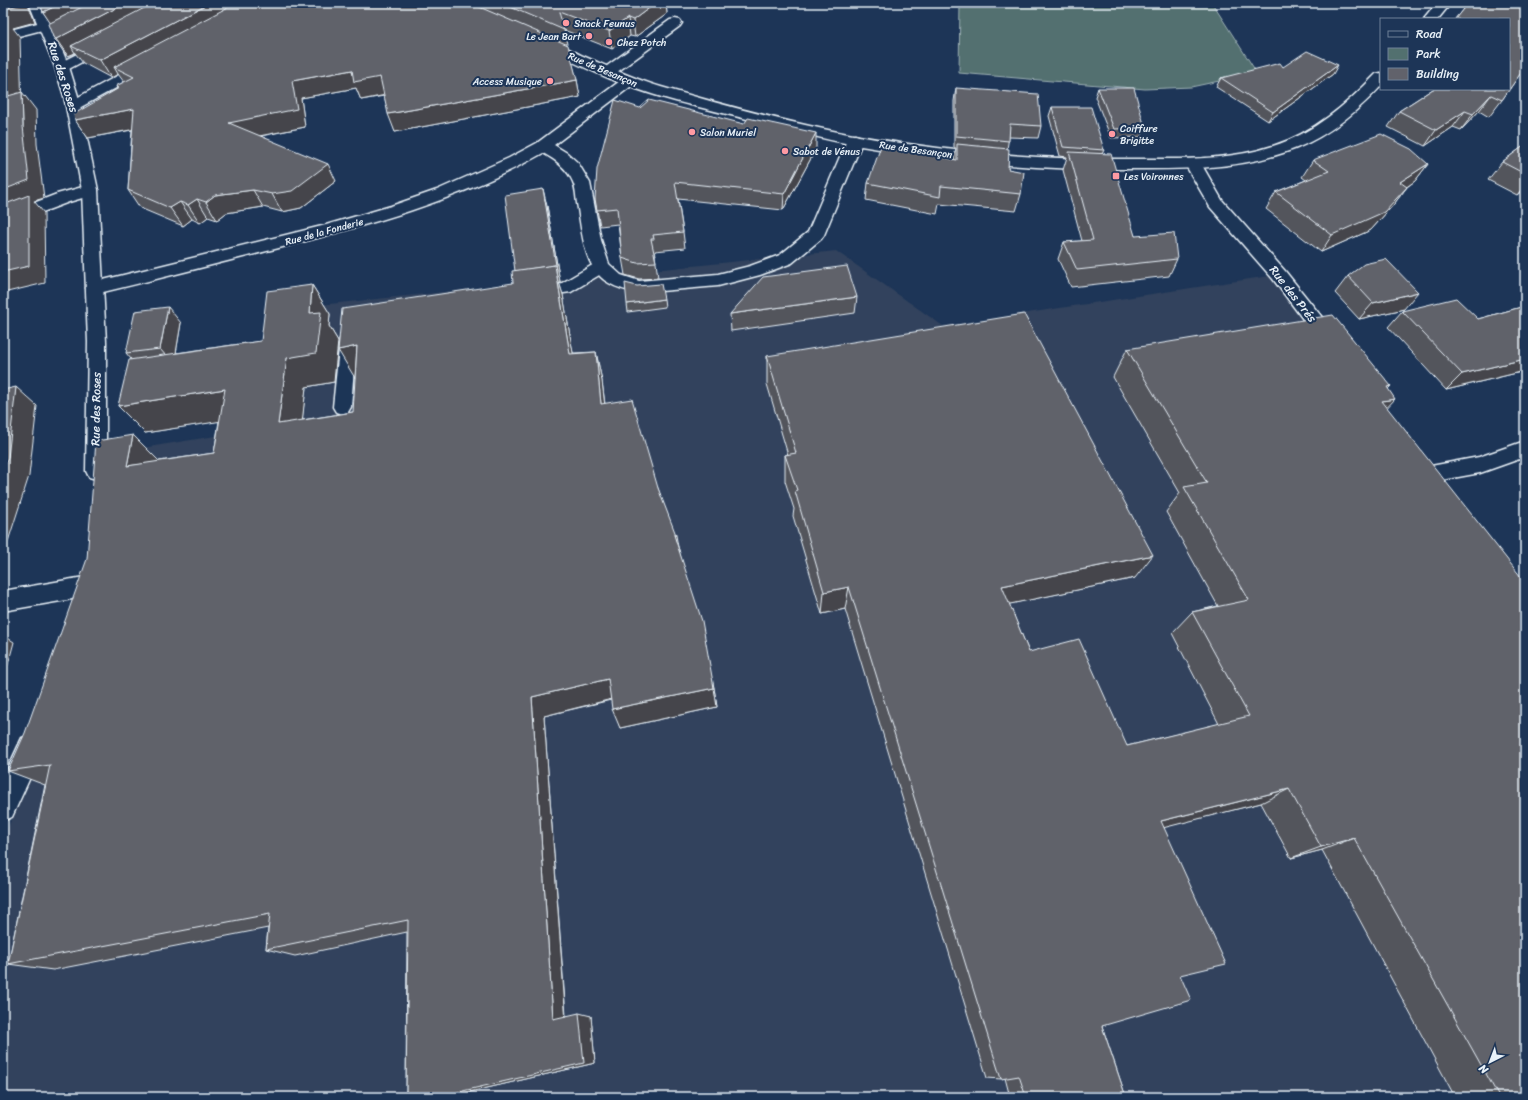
<svg xmlns="http://www.w3.org/2000/svg" width="1528" height="1100" font-family="Sriracha,sans-serif">
  <rect width="100%" height="100%" fill="#1d3557"/>
  <filter id="ink" filterUnits="userSpaceOnUse"><feTurbulence type="fractalNoise" baseFrequency=".025" numOctaves="2"/><feDisplacementMap in="SourceGraphic" scale="8" xChannelSelector="R" yChannelSelector="G"/><feConvolveMatrix kernelMatrix="1 2 1 2 8 2 1 2 1" color-interpolation-filters="sRGB"/></filter>
  <g filter="url(#ink)">
    <path fill="#31425d" d="M836,251L943,326L1276,275L1525,618V1097H3V840L109,574L118,452L270,427L272,310Z"/>
    <path fill="#52706f" stroke="#9db0b4" d="M960,3H1212L1257,73L1191,87L1145,89L959,73Z"/>
    <g fill="none" stroke-linecap="round" stroke-linejoin="round">
      <defs>
        <g id="lane">
          <path d="M601,262L606,263L609,267L606,271L571,292L535,297L530,296L527,292L530,288L562,283L596,263Z"/>
          <path d="M348,333L354,335L356,339L351,407L348,412L342,414L336,412L333,407L340,339L342,335Z"/>
        </g>
        <g id="street">
          <path d="M675,19L680,20L682,23L680,26L613,75L608,76L603,75L601,72L603,69L670,20Z"/>
          <path d="M45,21L50,22L52,25L50,28L3,40V32Z"/>
          <path d="M105,40L110,41L112,44L110,47L67,70L62,71L57,70L55,67L57,64Z"/>
          <path d="M148,61L153,62L155,65L153,68L79,108L74,110L69,108L66,105L69,102L143,62Z"/>
          <path d="M629,77L634,78L636,81L634,84L554,145L567,153L578,163L590,183L601,240L609,264L621,275L639,281L718,274L750,266L780,255L808,232L847,140L849,137L855,135L861,137L863,140L824,235L821,239L792,263L760,275L718,286L638,293C629,291 617,288 609,283C583,269 582,229 577,203C576,197 576,188 573,182C567,168 556,160 543,153C459,201 365,226 271,250C212,265 154,280 95,294L89,292L86,288L89,284L95,282L326,225L391,206L437,190L509,158L537,143L624,78Z"/>
          <path d="M1193,159L1199,160L1222,200L1285,271L1337,336L1339,341L1337,346L1330,348L1323,346L1273,279L1210,207L1185,164L1187,160Z"/>
          <path d="M90,185L96,186L98,190L96,194L69,202L3,227V215L57,194Z"/>
          <path d="M1525,441V457L1480,473L1431,482L1424,480L1421,474L1424,468L1431,466L1479,457Z"/>
          <path d="M84,577L92,580L95,587L92,594L84,597L3,611V591Z"/>
        </g>
        <g id="secondary">
          <path d="M29,3H43L69,67L78,96L98,190L106,342V471L103,477L96,479L89,477L86,471L88,342L82,190L64,96L55,67Z"/>
          <path d="M1437,3H1451L1438,19H1424Z"/>
          <path d="M543,39C557,42 570,50 583,56C609,67 634,79 661,87C723,105 789,123 853,135C945,152 1039,160 1133,159C1179,159 1228,161 1273,146C1314,133 1346,105 1376,74L1381,73V86C1354,115 1322,141 1283,153C1232,170 1178,169 1125,169C1035,170 944,161 855,145C817,138 780,127 743,118C703,108 662,99 623,84C594,73 566,58 538,46L536,43L538,40Z"/>
          <path d="M31,735L40,738L44,747L12,817L3,821V779L22,738Z"/>
        </g>
      </defs>
      <use href="#lane" stroke="#e8f1f8" stroke-width="3"/>
      <use href="#street" stroke="#e8f1f8" stroke-width="3"/>
      <use href="#secondary" stroke="#e8f1f8" stroke-width="3"/>
      <use href="#lane" fill="#1d3557" fill-rule="evenodd"/>
      <use href="#street" fill="#1d3557" fill-rule="evenodd"/>
      <use href="#secondary" fill="#1d3557" fill-rule="evenodd"/>
    </g>
    <g fill="#53545c" stroke="#e8f1f8">
      <path d="M40,3H666L667,14L635,37L630,36L612,49L564,30L567,44L577,80L580,97L395,132L384,96L361,100L356,88L301,98L305,127L261,136L336,181L301,208L282,212L263,207L226,213L217,220L208,217L200,223L192,219L183,226L140,208L128,190L132,130L88,138L75,120L117,89L116,86L124,82L118,74L111,78L83,63L75,53L68,56L66,55L53,37L51,23L43,12Z"/>
      <path d="M1352,3H1360L1358,5Z"/>
      <path d="M1468,3H1525V57L1523,60L1525,61V67L1502,100L1489,117L1479,111L1461,130L1453,127L1425,146L1388,127L1399,111L1433,89H1509V19H1455Z"/>
      <path d="M1283,67L1333,74L1268,121L1216,87L1221,78Z"/>
      <path d="M956,88L1041,126L1038,138L1009,137L1007,149L1008,169L1021,194L1016,211L939,204L937,214L866,200L868,183L954,160L956,148H954V101Z"/>
      <path d="M1098,88L1145,128L1141,137L1111,138L1095,97Z"/>
      <path d="M1052,107L1104,150L1102,154L1135,236L1177,259L1169,276L1071,287L1058,259L1064,242L1082,241L1063,170L1067,157L1060,156L1049,116Z"/>
      <path d="M1525,145V188L1517,195L1488,180L1502,162Z"/>
      <path d="M816,149L783,210L678,199L683,232L685,248L655,251L656,255H655L658,278L639,279L625,275L622,258L618,224L600,226L595,199Z"/>
      <path d="M1313,160L1428,164L1415,181L1407,187L1394,204L1371,230L1321,252L1266,209L1276,192L1306,180L1302,177Z"/>
      <path d="M547,206L560,282H559L563,295L573,353L596,352L602,381L605,404L658,488L679,550L714,688L717,707L620,728L611,700L544,716L566,1016H591L595,1063L448,1097H406L407,932L295,956L266,949L268,928L53,970L8,964L45,785L8,771L159,461L214,453L219,421L145,433L118,406L131,359L126,353L181,323L176,353L261,341L312,285L330,314L329,326L338,341L334,382L306,387L302,420L353,412L513,283L515,271Z"/>
      <path d="M1348,276L1404,309L1359,319L1335,293Z"/>
      <path d="M857,297L855,313L731,331L730,314Z"/>
      <path d="M664,299L665,307L628,312L627,304Z"/>
      <path d="M1525,306V371L1446,390L1388,327L1402,311L1478,319Z"/>
      <path d="M1127,349L1391,386L1388,389L1387,407L1525,1097H1455L1322,850L1291,858L1261,803L1164,827L1180,975L1102,1026L1126,1097H1010L1005,1078L1001,1079L987,1078L845,609L822,614L793,516L794,509L785,481V455H788L767,384V356L1135,578L1009,604L1029,652L1127,746L1219,724L1172,633L1192,612L1218,606L1166,512L1180,493L1113,377Z"/>
    </g>
    <g fill="#44454b" stroke="#e8f1f8">
      <path d="M22,3H28V4L35,22L13,28L20,37L22,113L8,96L3,30V9Z"/>
      <path d="M62,3H109L55,30L43,12Z"/>
      <path d="M126,3H171L71,46L75,53L68,56L56,39Z"/>
      <path d="M209,3H251L114,67L118,74L111,78L100,60Z"/>
      <path d="M656,3H666L667,14L635,37L633,20Z"/>
      <path d="M628,18L630,36L612,49L609,31Z"/>
      <path d="M1338,65L1333,74L1268,121L1273,112Z"/>
      <path d="M352,70L380,77L386,95L361,100L356,88L301,98L305,127L239,140L229,123L292,81Z"/>
      <path d="M577,80L580,97L395,132L388,114Z"/>
      <path d="M22,92L36,110L37,144L44,198L34,201L44,213L45,283L3,293V190L23,126Z"/>
      <path d="M1491,95L1479,111L1461,130L1473,114Z"/>
      <path d="M134,109L146,127L88,138L75,120Z"/>
      <path d="M1465,111L1453,127L1425,146L1436,130Z"/>
      <path d="M816,133V149L783,210L784,194Z"/>
      <path d="M328,164L336,181L301,208L282,212L272,194Z"/>
      <path d="M1428,164L1415,181L1388,200L1400,182Z"/>
      <path d="M1525,185V188L1517,195Z"/>
      <path d="M1407,187L1394,204L1371,230L1321,252L1332,235Z"/>
      <path d="M543,189L547,206L560,282H559L563,295L578,382L570,354L558,282Z"/>
      <path d="M253,190L263,207L226,213L217,220L206,202L215,195Z"/>
      <path d="M197,199L208,217L200,223L188,205Z"/>
      <path d="M180,202L192,219L183,226L170,208Z"/>
      <path d="M312,285L330,314L329,326L338,341L334,382L306,387L299,451L278,424L287,358L310,313Z"/>
      <path d="M1418,292L1404,309L1359,319L1373,303Z"/>
      <path d="M168,307L181,323L174,365L160,349Z"/>
      <path d="M357,346L355,378L338,350Z"/>
      <path d="M596,352L602,381L608,432L601,404Z"/>
      <path d="M1525,359V371L1446,390L1462,374Z"/>
      <path d="M16,387L37,406L29,476L3,557V471Z"/>
      <path d="M225,389L248,417L145,433L118,406Z"/>
      <path d="M1395,399L1370,426L1382,401Z"/>
      <path d="M133,435L160,462L127,466Z"/>
      <path d="M674,535H676L680,559Z"/>
      <path d="M1153,555L1135,578L991,608L1002,586Z"/>
      <path d="M849,587L845,609L822,614L824,592Z"/>
      <path d="M3,635L14,642L3,683Z"/>
      <path d="M608,679L616,698L544,716L566,1022L553,1019L532,697Z"/>
      <path d="M714,688L717,707L620,728L612,709Z"/>
      <path d="M1289,789L1261,803L1139,834L1161,821Z"/>
      <path d="M1354,838L1322,850L1291,858L1321,847Z"/>
      <path d="M579,1013L591,1016L595,1063L448,1097H437Z"/>
    </g>
    <g fill="#61626b" stroke="#e8f1f8">
      <path d="M3,3H22L23,4L3,9Z"/>
      <path d="M40,3H62L43,12Z"/>
      <path d="M90,3H126L56,39L53,37L48,24Z"/>
      <path d="M154,3H209L100,60L71,46Z"/>
      <path d="M236,3H470L568,45L577,80L388,114L380,77L354,82L352,70L292,81L297,109L229,123L328,164L292,191L272,194L253,190L215,195L206,202L197,199L188,205L180,202L170,208L128,190L134,109L75,120L74,114L119,88L116,86L134,77L114,67Z"/>
      <path d="M501,3H656L633,20L628,18L609,31L559,12L564,30Z"/>
      <path d="M1468,3H1525V56L1522,60L1525,61V67L1502,100L1491,95L1473,114L1465,111L1436,130L1399,111L1433,89H1509V19H1455Z"/>
      <path d="M7,19L8,96L22,92L23,126L29,180L3,190V21Z"/>
      <path d="M1307,51L1338,65L1273,112L1221,78L1280,63L1283,67Z"/>
      <path d="M956,88L1038,94L1041,126L1010,124L1009,141L956,136Z"/>
      <path d="M1098,88H1134L1145,128L1114,129Z"/>
      <path d="M615,100L640,108L649,100L744,124L748,118L816,133L784,194L675,182L683,232L653,235L654,239H651L656,262L637,263L622,258L617,208L597,210L595,199L597,169Z"/>
      <path d="M1052,107H1091L1104,150L1063,147Z"/>
      <path d="M1381,134L1411,149L1428,164L1400,182L1407,187L1384,212L1332,235L1276,192L1329,171L1313,160Z"/>
      <path d="M957,144L1009,149L1008,169L1024,172L1021,194L941,186L940,197L868,183L881,146L957,160Z"/>
      <path d="M1525,145V174L1502,162Z"/>
      <path d="M1069,152L1111,154L1135,236L1174,233L1177,259L1077,270L1064,242L1093,240Z"/>
      <path d="M543,189L556,265L555,266V265L515,271L505,195Z"/>
      <path d="M29,195V266L3,272V205Z"/>
      <path d="M1386,259L1418,292L1373,303L1348,276L1364,264Z"/>
      <path d="M555,265L570,354L596,352L601,404L632,399L658,488L676,535H674L702,621L714,688L612,709L608,679L532,697L553,1019L579,1013L584,1063L437,1097H406L408,920L266,949L270,914L8,964L50,765L8,771L25,733L87,559L96,441L133,435L127,466L214,453L225,389L118,406L129,360L261,341L267,291L312,285L310,313L321,312L316,353L287,358L278,424L353,412L357,346L338,350L342,309L513,283L512,271Z"/>
      <path d="M847,266L857,297L730,314L763,277Z"/>
      <path d="M625,283L637,286L661,284L664,299L627,304Z"/>
      <path d="M1456,298L1478,319L1525,306V359L1462,374L1402,311Z"/>
      <path d="M168,307L160,349L126,353L135,311Z"/>
      <path d="M1024,314L1153,555L1002,586L1029,652L1079,639L1127,746L1249,716L1192,612L1249,600L1184,487L1207,483L1127,349L1333,315L1391,386L1387,387L1395,399L1382,401L1525,582V1097H1499L1354,838L1321,847L1289,789L1161,821L1226,964L1180,975L1191,1000L1102,1026L1126,1097H1026L1019,1076L1001,1079L849,587L824,592L795,491L797,490L785,455L796,453L767,356Z"/>
      <path d="M16,387L8,458L3,471V390Z"/>
    </g>
  </g>
  <g fill="#ff9aa2" stroke="#1d3557" stroke-width="1.5">
    <circle cx="566" cy="23" r="4"/>
    <circle cx="589" cy="36" r="4"/>
    <circle cx="609" cy="42" r="4"/>
    <circle cx="550" cy="81" r="4"/>
    <circle cx="692" cy="132" r="4"/>
    <circle cx="1112" cy="134" r="4"/>
    <circle cx="785" cy="151" r="4"/>
    <rect x="1112" y="172" width="8" height="8" rx="2"/>
  </g>
  <g text-anchor="middle" stroke-width="4" stroke-linejoin="round" paint-order="stroke">
    <g font-size="10" fill="#e8f1f8" stroke="#1d3557" text-anchor="start">
      <text x="574" y="27">Snack Feunus</text>
      <text x="581" y="40" text-anchor="end">Le Jean Bart</text>
      <text x="617" y="46">Chez Potch</text>
      <text x="542" y="85" text-anchor="end">Access Musique</text>
      <text x="1120" y="132">Coiffure<tspan x="1120" dy="12">Brigitte</tspan></text>
      <text x="700" y="136">Salon Muriel</text>
      <text x="793" y="155">Sabot de Vénus</text>
      <text x="1124" y="180">Les Voironnes</text>
    </g>
    <g font-size="10" fill="#e8f1f8" stroke="#1d3557">
      <text transform="translate(603 69) rotate(23)" y="4">Rue de Besançon</text>
      <text transform="translate(916 149) rotate(8)" y="4">Rue de Besançon</text>
      <text transform="translate(324 231) rotate(-15)" y="4">Rue de la Fonderie</text>
    </g>
    <g font-size="12" fill="#e8f1f8" stroke="#1d3557">
      <text transform="translate(63 77) rotate(72)" y="4">Rue des Roses</text>
      <text transform="translate(1293 294) rotate(52)" y="4">Rue des Prés</text>
      <text transform="translate(96 409) rotate(-89)" y="4">Rue des Roses</text>
    </g>
  </g>
  <rect width="1528" height="1100" fill="none" stroke="#1d3557" stroke-width="16"/>
  <rect x="8" y="8" width="1512" height="1084" fill="none" stroke="#e8f1f8" stroke-width="1.5" filter="url(#ink)"/>
  <rect x="1380" y="18" width="130" height="72" fill="#1d3557" stroke="#6e8097"/>
  <rect x="1388" y="31" width="20" height="6" fill="#1d3557" stroke="#6e8097"/>
  <text x="1416" y="38" font-size="12" fill="#e8f1f8">Road</text>
  <rect x="1388" y="48" width="20" height="12" fill="#52706f" stroke="#6e8097"/>
  <text x="1416" y="58" font-size="12" fill="#e8f1f8">Park</text>
  <rect x="1388" y="68" width="20" height="12" fill="#61626b" stroke="#6e8097"/>
  <text x="1416" y="78" font-size="12" fill="#e8f1f8">Building</text>
  <g transform="translate(1490 1062) rotate(222)" stroke="#1d3557" stroke-width="3" paint-order="stroke">
  <path d="M0-3L7 15L0 10L-7 15Z" fill="#e8f1f8"/>
  <text y="-6" font-size="11" font-weight="bold" text-anchor="middle" fill="#e8f1f8">N</text>
  </g>
</svg>
